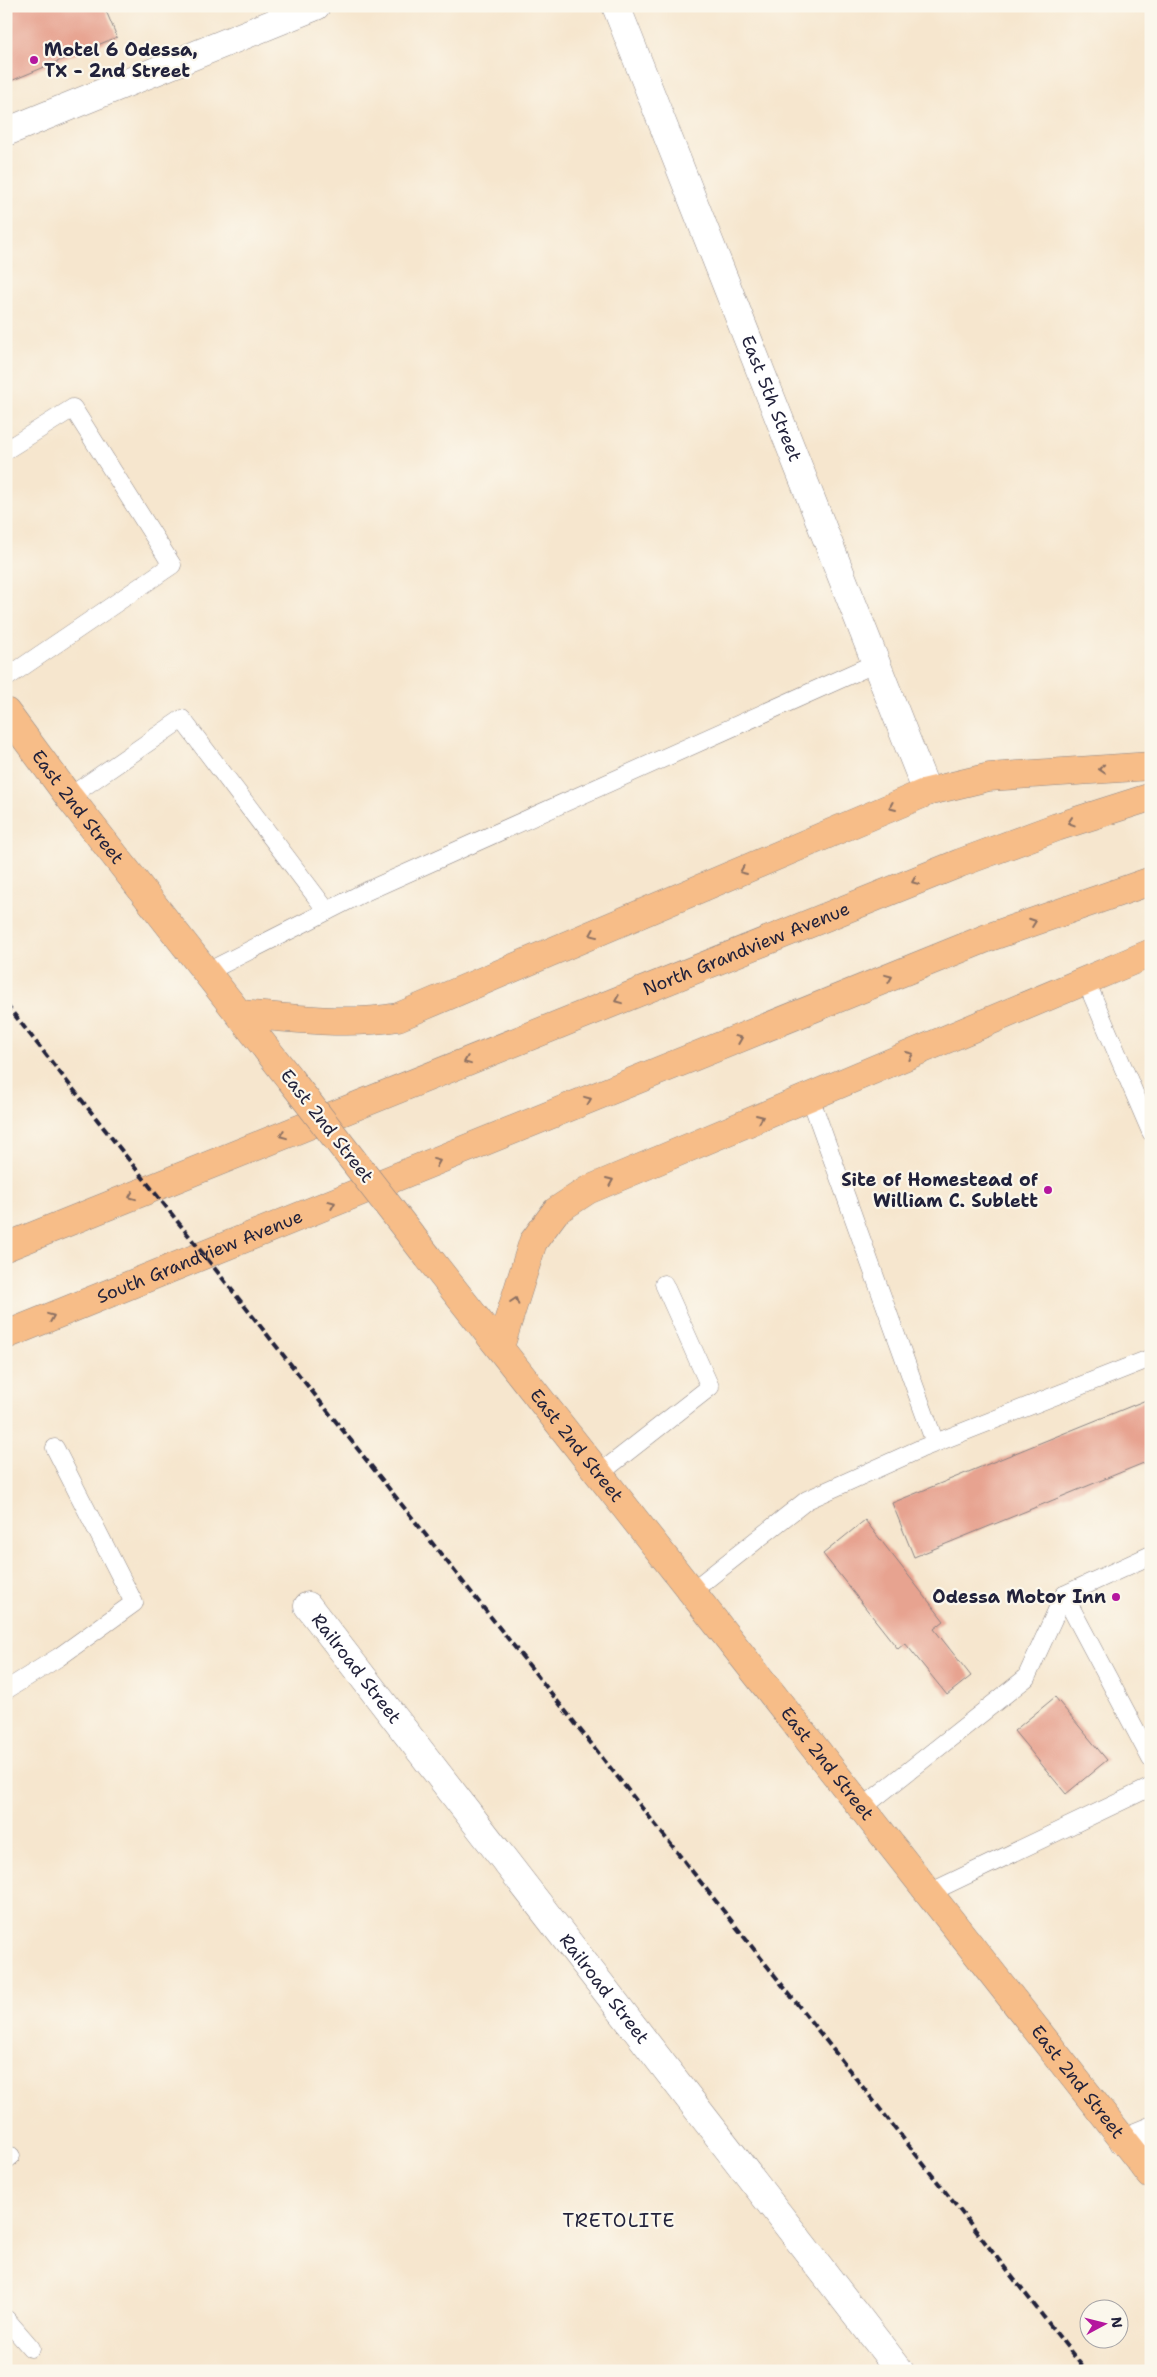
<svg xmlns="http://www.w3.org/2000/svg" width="1157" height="2377" font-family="'Shantell Sans',sans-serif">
  <rect width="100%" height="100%" fill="#fbf7ec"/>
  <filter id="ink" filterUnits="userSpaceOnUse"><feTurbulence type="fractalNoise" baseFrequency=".02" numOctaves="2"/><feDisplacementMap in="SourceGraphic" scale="10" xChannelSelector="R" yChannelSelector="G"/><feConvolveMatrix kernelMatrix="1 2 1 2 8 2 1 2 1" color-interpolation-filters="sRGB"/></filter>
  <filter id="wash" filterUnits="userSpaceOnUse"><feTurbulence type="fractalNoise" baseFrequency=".0096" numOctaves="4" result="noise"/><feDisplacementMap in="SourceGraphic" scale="20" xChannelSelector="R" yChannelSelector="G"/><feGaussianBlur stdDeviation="1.12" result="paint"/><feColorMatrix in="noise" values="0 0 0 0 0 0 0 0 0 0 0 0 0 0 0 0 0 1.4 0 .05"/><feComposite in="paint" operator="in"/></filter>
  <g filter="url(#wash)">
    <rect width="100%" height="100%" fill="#f6e6ce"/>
    <g id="blocks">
      <g fill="#e7a390">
        <path d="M12,6H104L117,37L6,83V9Z"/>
        <path d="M1151,1398V1460L914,1557L892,1503Z"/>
        <path d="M865,1520L944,1621L934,1629L971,1676L947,1695L905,1643L898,1649L823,1554Z"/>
        <path d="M1055,1697L1107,1760L1066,1794L1014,1731Z"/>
      </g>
    </g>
  </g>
  <g filter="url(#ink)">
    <use href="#blocks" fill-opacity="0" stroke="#8c8484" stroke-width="1"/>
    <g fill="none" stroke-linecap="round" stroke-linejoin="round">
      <defs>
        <g id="lane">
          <path d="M6,450L73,408L172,565L6,678"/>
          <path d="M69,797L182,719L327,911"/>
          <path d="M207,972L367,891L876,663"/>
          <path d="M1086,981L1151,1132"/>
          <path d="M810,1097L935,1443"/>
          <path d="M599,1474L710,1387L664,1284"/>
          <path d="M692,1591L807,1500L920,1449L1151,1358"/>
          <path d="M1064,1595L1151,1759"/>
          <path d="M6,1690L59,1657L134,1603L55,1448"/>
          <path d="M862,1808L1026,1678L1064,1595L1151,1555"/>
          <path d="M929,1893L1151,1787"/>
          <path d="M6,2160L11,2156"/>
          <path d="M6,2319L31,2348"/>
        </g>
        <g id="street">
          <path id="s1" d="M616,6L927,792"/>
          <path d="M6,132L316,6"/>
          <path id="s2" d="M308,1606L900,2371"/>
          <path d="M1124,2142L1151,2131"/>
        </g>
        <g id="primary">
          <path id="s3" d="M6,712L69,797L290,1079"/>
          <path d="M241,1014C293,1018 346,1026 398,1017L927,792L989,777L1151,766"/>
          <path id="s4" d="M6,1247L960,863L1057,827L1151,797"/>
          <path id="s5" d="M428,1257L1151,2175"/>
          <path id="s6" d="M6,1335L987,938L1151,881"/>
          <path d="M500,1347L533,1242L556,1211L588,1190L1151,953"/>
        </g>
      </defs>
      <use href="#lane" stroke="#8c8484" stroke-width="19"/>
      <use href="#street" stroke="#8c8484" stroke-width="29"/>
      <use href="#primary" stroke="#8c8484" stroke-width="29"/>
      <use href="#lane" stroke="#fff" stroke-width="18"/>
      <use href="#street" stroke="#fff" stroke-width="28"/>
      <use href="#primary" stroke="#f7bd88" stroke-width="28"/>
      <path stroke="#22223b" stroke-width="4" stroke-dasharray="8 4" stroke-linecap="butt" d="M6,1004C365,1460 728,1914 1086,2371"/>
      <defs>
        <path id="primary-bridge" d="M290,1079L428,1257"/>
      </defs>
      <use href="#primary-bridge" stroke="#8c8484" stroke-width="29" stroke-linecap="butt"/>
      <use href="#primary-bridge" stroke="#f7bd88" stroke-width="28"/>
    </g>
    <defs><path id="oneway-chevron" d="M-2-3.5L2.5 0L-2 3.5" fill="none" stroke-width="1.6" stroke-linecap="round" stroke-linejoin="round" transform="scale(1.25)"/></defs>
    <g stroke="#8c7062">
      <use href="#oneway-chevron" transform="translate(1102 769) rotate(176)"/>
      <use href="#oneway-chevron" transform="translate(892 807) rotate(157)"/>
      <use href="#oneway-chevron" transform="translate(1071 822) rotate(162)"/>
      <use href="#oneway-chevron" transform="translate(743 871) rotate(157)"/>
      <use href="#oneway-chevron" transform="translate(915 881) rotate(158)"/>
      <use href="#oneway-chevron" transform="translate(1033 922) rotate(-20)"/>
      <use href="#oneway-chevron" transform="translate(593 934) rotate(157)"/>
      <use href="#oneway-chevron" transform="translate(889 978) rotate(-22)"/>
      <use href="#oneway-chevron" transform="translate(618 1000) rotate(158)"/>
      <use href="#oneway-chevron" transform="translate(739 1039) rotate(-22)"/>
      <use href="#oneway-chevron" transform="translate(910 1055) rotate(-23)"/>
      <use href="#oneway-chevron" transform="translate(467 1061) rotate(158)"/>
      <use href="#oneway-chevron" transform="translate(588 1100) rotate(-22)"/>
      <use href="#oneway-chevron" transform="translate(760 1118) rotate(-23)"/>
      <use href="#oneway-chevron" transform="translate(283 1135) rotate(158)"/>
      <use href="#oneway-chevron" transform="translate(437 1162) rotate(-22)"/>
      <use href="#oneway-chevron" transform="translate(610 1181) rotate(-23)"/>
      <use href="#oneway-chevron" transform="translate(132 1196) rotate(158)"/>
      <use href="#oneway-chevron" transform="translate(332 1204) rotate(-22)"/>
      <use href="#oneway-chevron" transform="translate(515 1301) rotate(-72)"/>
      <use href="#oneway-chevron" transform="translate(51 1317) rotate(-22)"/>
    </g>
  </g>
  <g fill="#b5179e" stroke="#fbf7ec" stroke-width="2">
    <circle cx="34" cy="60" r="5"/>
    <circle cx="1048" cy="1190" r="5"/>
    <circle cx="1116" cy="1597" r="5"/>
  </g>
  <g text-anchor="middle" stroke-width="4.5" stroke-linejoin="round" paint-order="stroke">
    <g font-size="18" font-weight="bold" fill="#22223b" stroke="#fbf7ec" text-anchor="end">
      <text x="44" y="56" text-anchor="start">Motel 6 Odessa,<tspan x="44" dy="21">TX - 2nd Street</tspan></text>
      <text x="1038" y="1186">Site of Homestead of<tspan x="1038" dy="21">William C. Sublett</tspan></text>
      <text x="1106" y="1603">Odessa Motor Inn</text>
    </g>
    <g font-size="18" fill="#22223b" stroke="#fbf7ec">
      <text dy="6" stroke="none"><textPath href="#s1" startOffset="422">East 5th Street</textPath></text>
      <text dy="6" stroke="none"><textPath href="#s3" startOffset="119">East 2nd Street</textPath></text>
      <text dy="6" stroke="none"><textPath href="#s4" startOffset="798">North Grandview Avenue</textPath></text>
      <text transform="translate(327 1126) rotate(52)" y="6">East 2nd Street</text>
      <text dy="6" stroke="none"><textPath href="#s6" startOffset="209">South Grandview Avenue</textPath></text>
      <text dy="6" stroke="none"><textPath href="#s5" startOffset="240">East 2nd Street</textPath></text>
      <text dy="6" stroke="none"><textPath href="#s2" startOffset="79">Railroad Street</textPath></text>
      <text dy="6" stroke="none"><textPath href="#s5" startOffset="645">East 2nd Street</textPath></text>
      <text dy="6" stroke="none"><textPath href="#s2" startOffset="484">Railroad Street</textPath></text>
      <text dy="6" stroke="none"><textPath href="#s5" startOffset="1050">East 2nd Street</textPath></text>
    </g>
    <g font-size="19" letter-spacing="1" fill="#22223b" stroke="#fbf7ec">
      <text x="619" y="2227">TRETOLITE</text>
    </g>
  </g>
  <rect width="1157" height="2377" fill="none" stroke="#fbf7ec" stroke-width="25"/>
  <g transform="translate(1104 2324) rotate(83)"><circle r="24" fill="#fbf7ec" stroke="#a4a2a5"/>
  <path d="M0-4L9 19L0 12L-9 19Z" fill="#b5179e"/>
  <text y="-8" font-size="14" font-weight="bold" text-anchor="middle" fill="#22223b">N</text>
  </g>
</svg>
